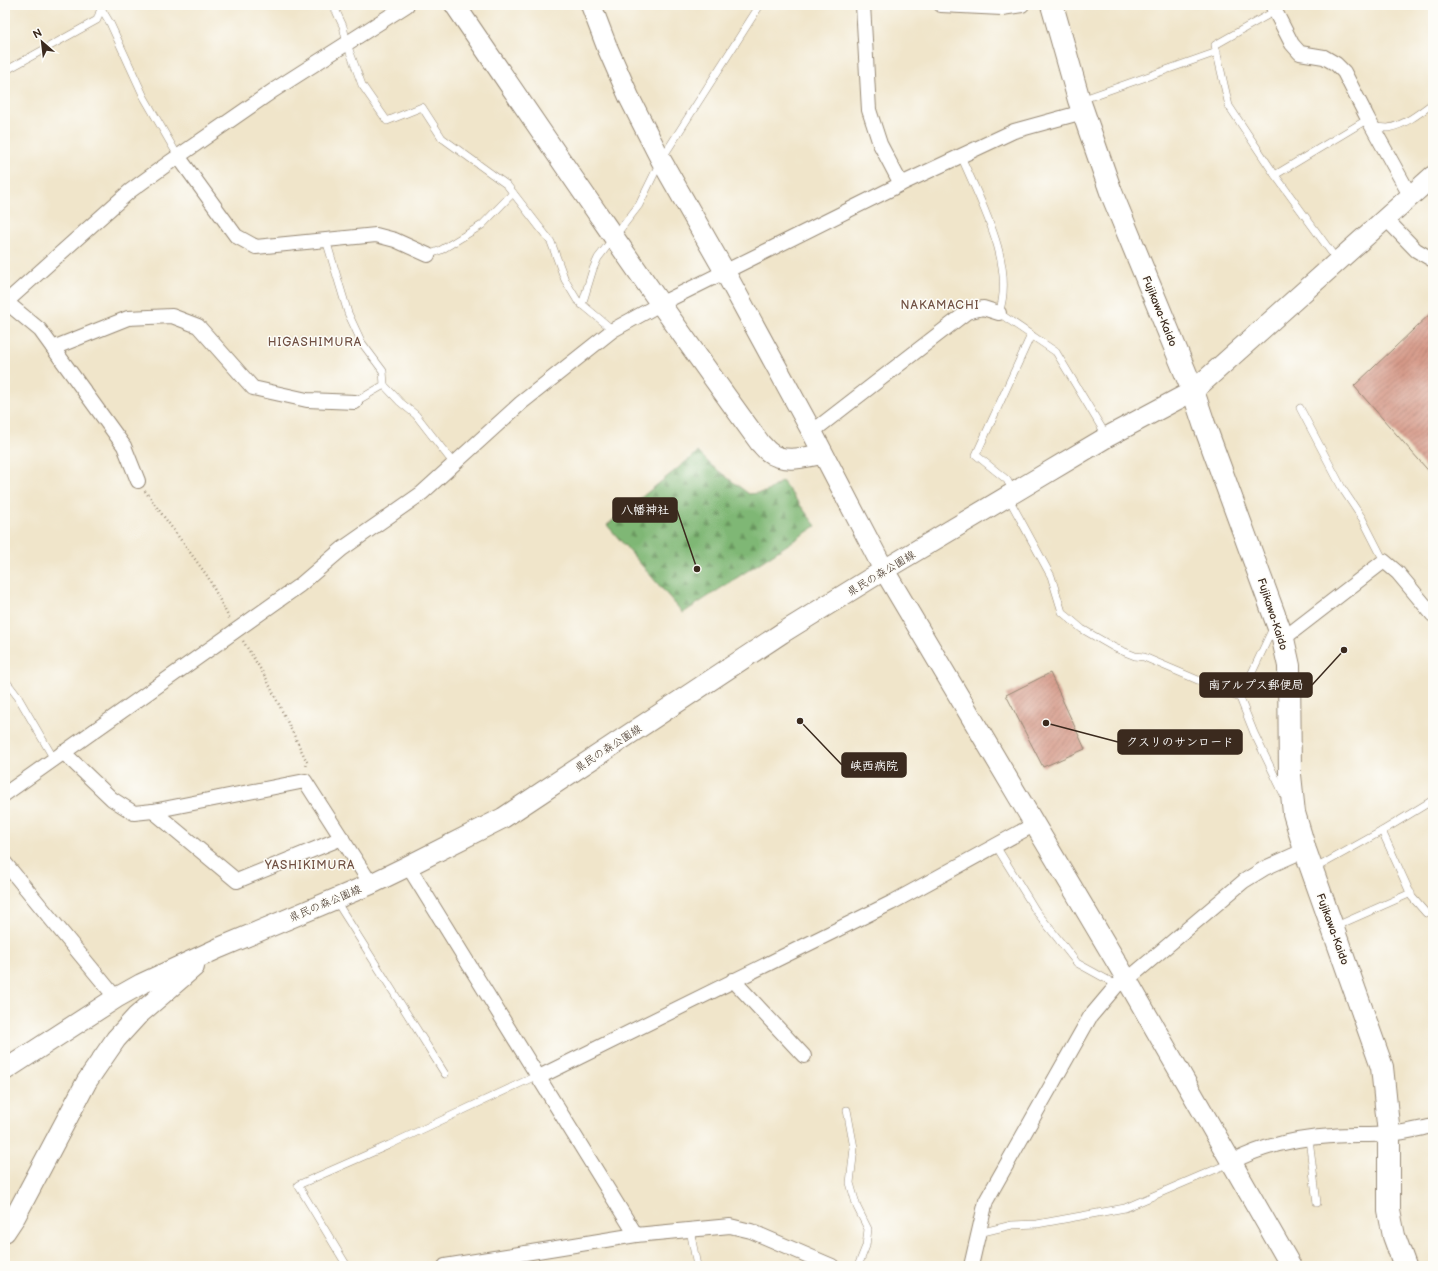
<svg xmlns="http://www.w3.org/2000/svg" width="1438" height="1271" font-family="'Balsamiq Sans','Klee One',sans-serif">
  <defs>
    <pattern id="forest-firs" width="22" height="20" patternUnits="userSpaceOnUse"><rect width="22" height="20" fill="#7fb774"/><path d="M5 1l3.5 6h-7zM16 11l3.5 6h-7z" fill="#69955f"/></pattern>
    <pattern id="building-hatch" width="6" height="6" patternUnits="userSpaceOnUse"><rect width="6" height="6" fill="#d59988"/><path d="M-1 1l2-2M0 6l6-6M5 7l2-2" fill="none" stroke="#ae7d6f"/></pattern>
  </defs>
  <rect width="100%" height="100%" fill="#fdfcf7"/>
  <filter id="ink" filterUnits="userSpaceOnUse"><feTurbulence type="fractalNoise" baseFrequency=".025" numOctaves="2"/><feDisplacementMap in="SourceGraphic" scale="8" xChannelSelector="R" yChannelSelector="G"/><feConvolveMatrix kernelMatrix="1 2 1 2 8 2 1 2 1" color-interpolation-filters="sRGB"/></filter>
  <filter id="wash" filterUnits="userSpaceOnUse"><feTurbulence type="fractalNoise" baseFrequency=".012" numOctaves="4" result="noise"/><feDisplacementMap in="SourceGraphic" scale="16" xChannelSelector="R" yChannelSelector="G"/><feGaussianBlur stdDeviation="0.9" result="paint"/><feColorMatrix in="noise" values="0 0 0 0 0 0 0 0 0 0 0 0 0 0 0 0 0 1.4 0 .05"/><feComposite in="paint" operator="in"/></filter>
  <g filter="url(#wash)">
    <rect width="100%" height="100%" fill="#f0e5ca"/>
    <path fill="url(#forest-firs)" stroke="#5d7049" d="M698,452L712,466L749,494L766,492L782,481L816,526L683,613L607,525Z"/>
    <g id="blocks">
      <g fill="url(#building-hatch)">
        <path d="M1433,311V476L1354,386Z"/>
        <path d="M1050,673L1085,749L1043,767L1006,695Z"/>
      </g>
    </g>
  </g>
  <g filter="url(#ink)">
    <use href="#blocks" fill-opacity="0" stroke="#968874" stroke-width="1"/>
    <g fill="none" stroke-linecap="round" stroke-linejoin="round">
      <defs>
        <g id="lane">
          <path d="M331,5L335,9L343,26L347,44L362,85L387,121L422,107L442,138L507,185L551,242L565,280L577,300L613,330"/>
          <path d="M101,8L110,23L144,97L178,156"/>
          <path d="M1275,11L1215,45L1229,106L1275,175L1337,260"/>
          <path d="M5,71L97,20L101,8L99,5"/>
          <path d="M1081,100L1217,52"/>
          <path d="M1372,127C1377,127 1383,128 1388,128C1405,125 1420,113 1433,103"/>
          <path d="M961,156C980,201 1016,264 999,313L1056,352L1106,435"/>
          <path d="M1275,175L1368,119"/>
          <path d="M326,240L348,313L362,343L383,371L384,385"/>
          <path d="M428,255L441,250L482,225L513,193"/>
          <path d="M582,305L593,269L598,258L639,205L661,160L760,5"/>
          <path d="M355,402L384,385L400,402L416,415L454,464"/>
          <path d="M1300,408L1342,488L1362,518L1384,561"/>
          <path d="M1013,491L1007,480L976,455L1031,335"/>
          <path d="M1008,497L1051,576L1062,612L1082,629L1115,648L1135,656L1144,657L1240,698L1254,733L1284,795"/>
          <path d="M5,680L18,697L54,759"/>
          <path d="M1240,698L1274,626"/>
          <path d="M1382,831L1412,897L1426,913"/>
          <path d="M996,846L1036,911L1077,963L1117,985"/>
          <path d="M1314,869L1382,831L1433,800"/>
          <path d="M336,901L445,1074"/>
          <path d="M1334,927L1411,893"/>
          <path d="M847,1110L854,1148L850,1183L857,1207L868,1229L866,1246L858,1266"/>
          <path d="M1309,1139L1317,1203"/>
          <path d="M690,1230L697,1266"/>
          <path d="M979,1233L1012,1225L1037,1224L1125,1208L1230,1163"/>
          <path d="M347,1266L298,1185L389,1145L538,1075"/>
        </g>
        <g id="street">
          <path d="M863,5L869,110L880,144L901,184"/>
          <path d="M941,5L1002,8L1022,5"/>
          <path d="M1272,5L1292,44L1300,53L1324,57L1336,64L1344,72L1368,119L1411,197"/>
          <path d="M178,156L236,236L256,247L376,235L395,240L428,255"/>
          <path d="M1386,219L1416,250L1433,260"/>
          <path d="M5,301L40,330L124,446L138,481"/>
          <path d="M5,303L130,191L170,162L274,90L407,5"/>
          <path d="M53,348L128,318L172,316L198,326L253,388L307,400L355,402"/>
          <path d="M812,432L967,312L983,308L999,313"/>
          <path d="M1283,639L1384,561L1398,573L1433,615"/>
          <path d="M63,752L112,799L134,813L153,811L305,781L371,884"/>
          <path d="M5,794L300,585L342,549L422,493L521,403L613,330L660,304L901,184L1014,131L1083,112"/>
          <path d="M153,811L237,881L342,838"/>
          <path d="M5,863L116,998"/>
          <path d="M408,866L636,1235"/>
          <path d="M733,980L804,1056"/>
          <path d="M539,1077L891,903L1035,824"/>
          <path d="M1232,1162C1262,1146 1298,1138 1332,1136C1351,1134 1369,1136 1388,1134C1403,1133 1418,1129 1433,1126"/>
          <path d="M445,1266L636,1235L730,1226L751,1231L832,1266"/>
          <path d="M971,1266L986,1201L1090,1017L1117,985L1127,980L1244,881L1265,868L1305,850"/>
        </g>
        <g id="secondary">
          <path d="M455,5C555,152 655,299 760,443C763,446 766,450 769,452C783,464 806,457 822,454"/>
          <path d="M591,5L607,47L629,97L661,160L725,272L812,432L884,570L1127,980L1291,1266"/>
          <path d="M5,1070L116,998L141,984L219,948L371,884L408,866L503,818L782,633L884,570L1107,437L1193,391L1433,176"/>
          <path d="M5,1232L15,1217L87,1081L116,1039L137,1016L194,967"/>
        </g>
        <path id="primary" d="M1052,5L1079,100L1111,192L1193,391L1204,424L1283,639L1289,666L1290,775L1294,813L1305,850L1382,1067L1389,1134V1211L1394,1236L1405,1266"/>
      </defs>
      <use href="#lane" stroke="#968874" stroke-width="8"/>
      <use href="#street" stroke="#968874" stroke-width="16"/>
      <use href="#secondary" stroke="#968874" stroke-width="22"/>
      <use href="#primary" stroke="#968874" stroke-width="24"/>
      <g stroke="#968874" stroke-width="2.5" stroke-dasharray="1 3" stroke-linecap="butt">
        <path d="M145,491L208,577L230,620"/>
        <path d="M243,641L266,678L307,762L306,768"/>
      </g>
      <use href="#lane" stroke="#fff" stroke-width="7"/>
      <use href="#street" stroke="#fff" stroke-width="14"/>
      <use href="#secondary" stroke="#fff" stroke-width="20"/>
      <use href="#primary" stroke="#fff" stroke-width="22"/>
    </g>
  </g>
  <g text-anchor="middle" stroke-width="3" stroke-linejoin="round" paint-order="stroke">
    <g font-size="11" fill="#3b2a1e" stroke="#fdfcf7">
      <text transform="translate(1160 311) rotate(68)" y="4">Fujikawa-Kaido</text>
      <text transform="translate(881 573) rotate(-31)" y="4">県民の森公園線</text>
      <text transform="translate(1273 614) rotate(72)" y="4">Fujikawa-Kaido</text>
      <text transform="translate(608 748) rotate(-33)" y="4">県民の森公園線</text>
      <text transform="translate(325 903) rotate(-23)" y="4">県民の森公園線</text>
      <text transform="translate(1333 929) rotate(70)" y="4">Fujikawa-Kaido</text>
    </g>
    <g font-size="12" letter-spacing="1" fill="#715143" stroke="#fdfcf7">
      <text x="940" y="309">NAKAMACHI</text>
      <text x="315" y="346">HIGASHIMURA</text>
      <text x="310" y="869">YASHIKIMURA</text>
    </g>
  </g>
  <path fill="none" stroke="#3b2a1e" stroke-width="1.5" d="M697 569L677 510M1344 650L1312 685M1046 723L1118 742M800 721L842 765"/>
  <g fill="#3b2a1e" stroke="#fdfcf7" stroke-width="1.5">
    <circle cx="697" cy="569" r="4"/>
    <circle cx="1344" cy="650" r="4"/>
    <circle cx="1046" cy="723" r="4"/>
    <circle cx="800" cy="721" r="4"/>
  </g>
  <g fill="#3b2a1e" stroke="#3b2a1e" stroke-width="1.5">
    <rect x="613" y="498" width="64" height="24" rx="4"/>
    <rect x="1200" y="673" width="112" height="24" rx="4"/>
    <rect x="1118" y="730" width="124" height="24" rx="4"/>
    <rect x="842" y="753" width="64" height="24" rx="4"/>
  </g>
  <g font-size="12" text-anchor="middle" font-weight="bold" fill="#fff">
    <text x="645" y="514">八幡神社</text>
    <text x="1256" y="689">南アルプス郵便局</text>
    <text x="1180" y="746">クスリのサンロード</text>
    <text x="874" y="770">峡西病院</text>
  </g>
  <rect width="1438" height="1271" fill="none" stroke="#fdfcf7" stroke-width="20"/>
  <g transform="translate(42 42) rotate(332)" stroke="#fdfcf7" stroke-width="3" paint-order="stroke">
  <path d="M0-3L7 15L0 10L-7 15Z" fill="#3b2a1e"/>
  <text y="-6" font-size="11" font-weight="bold" text-anchor="middle" fill="#3b2a1e">N</text>
  </g>
</svg>
